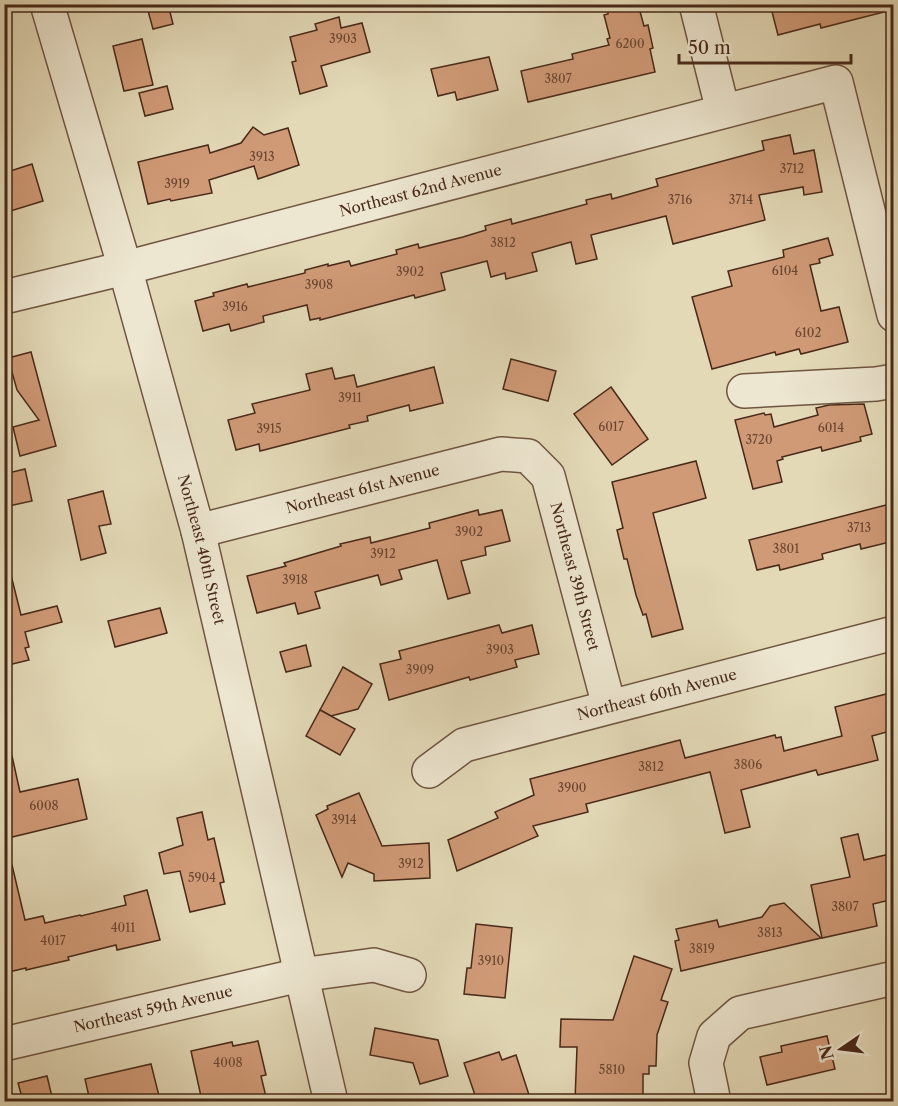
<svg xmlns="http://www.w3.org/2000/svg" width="898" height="1106" font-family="'Libre Caslon Text',serif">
  <rect width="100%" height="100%" fill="#e3d9b7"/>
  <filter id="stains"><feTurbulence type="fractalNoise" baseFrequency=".00333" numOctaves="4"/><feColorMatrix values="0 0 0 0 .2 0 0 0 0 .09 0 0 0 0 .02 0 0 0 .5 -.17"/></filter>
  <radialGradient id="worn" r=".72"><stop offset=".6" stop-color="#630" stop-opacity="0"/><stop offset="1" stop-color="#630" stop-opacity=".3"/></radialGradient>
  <g fill="#d09a77" stroke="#482918" stroke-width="1.5">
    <path d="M156,4H168L173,24L153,29L147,7Z"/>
    <path d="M635,4H638L644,26L648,25L653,48L650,49L655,72L528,102L521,71L573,59L572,54L609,45L607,39L610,38L604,15L608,14V11Z"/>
    <path d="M770,4H887L888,11L821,28L820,24L778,35Z"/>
    <path d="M339,17L341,28L362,23L370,52L321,66L327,86L300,94L292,62L296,61L290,37L317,30L315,24Z"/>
    <path d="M142,39L153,85L124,91L113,46Z"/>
    <path d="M489,57L498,90L457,100L455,92L438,96L431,69Z"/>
    <path d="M167,86L173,109L145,116L139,93Z"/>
    <path d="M253,127L264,135L288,128L299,165L258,179L254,166L209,180L212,193L171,201L170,199L148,204L138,162L208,145L210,153L241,143Z"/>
    <path d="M790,135L794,154L814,150L822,192L804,195L803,187L759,195L765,220L673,244L666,216L591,235L597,259L576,264L571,242L532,253L537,271L506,279L505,273L491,277L487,261L441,273L445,290L415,298L414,295L320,320V318L310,320L307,305L263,316L264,322L231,331L229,324L203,331L195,301L214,296L213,293L247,284L248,287L305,273V270L328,264V266L349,261L351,266L397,254L396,250L418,244L419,248L463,237L486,230L485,226L511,219L512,224L587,204L586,200L611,194L612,199L658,186L656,179L764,150L762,141Z"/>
    <path d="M32,164L43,201L4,213V173Z"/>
    <path d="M828,238L833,255L819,259L820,263L810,265L821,311L839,307L848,342L801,354L799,349L776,355L775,352L712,369L692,297L732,286L728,271L784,257L783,250Z"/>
    <path d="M31,352L56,446L20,456L13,427L39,420L17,390L8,358Z"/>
    <path d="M511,359L556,371L548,401L503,389Z"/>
    <path d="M434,367L443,403L410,411L409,405L367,416L368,421L349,425L350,428L260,451L259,444L236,450L228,420L255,413L252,404L310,390L306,374L332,368L335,379L354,375L357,387Z"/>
    <path d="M611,387L648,439L612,465L574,414Z"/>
    <path d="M864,404L872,434L860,437L861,441L822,451L821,447L782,457L783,459L777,461L782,482L753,489L735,420L764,413L765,415L771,414L774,427L818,415L816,408L829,405Z"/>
    <path d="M696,461L706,498L653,513L683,629L652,637L646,614L643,615L636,595L627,559H624L617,530L623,528L612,482Z"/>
    <path d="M25,469L32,501L4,507V474Z"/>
    <path d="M103,491L111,524L99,526L106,553L81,560L68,500Z"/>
    <path d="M894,503V541L861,549L860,544L822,554L823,559L780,570L779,565L757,570L749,540Z"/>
    <path d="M478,510L479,515L502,510L510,541L485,547L486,555L461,561L470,593L448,599L437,560L399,570L402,579L381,585L378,575L315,592L320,608L298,614L295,603L257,613L247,576L286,566L284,563L341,546L340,544L370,537L371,543L430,528L429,523Z"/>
    <path d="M11,575L21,615L57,606L62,622L25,632L29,647L25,648L29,660L4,666V576Z"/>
    <path d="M160,608L167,633L115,647L108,621Z"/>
    <path d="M499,625L502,633L532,625L539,654L515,660L517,667L470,680L469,677L389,700L380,664L401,659L399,651Z"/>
    <path d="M306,645L311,666L286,672L280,652Z"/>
    <path d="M343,667L372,684L358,709L331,716L320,710Z"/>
    <path d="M894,692V730L872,736L878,760L818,775L816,770L741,790L750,827L725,833L710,772L586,804L588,812L533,826L538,836L457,871L448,840L498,818L495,812L534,795L530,779L680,740L685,758L775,735L776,738L781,737L784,751L842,736L835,707Z"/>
    <path d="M320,710L355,729L340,755L306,736Z"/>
    <path d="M12,756L20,792L78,779L87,819L4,839V757Z"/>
    <path d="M359,793L382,846L429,843L430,878L374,881V874L348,863L342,877L316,815L328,809L327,806Z"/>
    <path d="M202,812L208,840L214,838L224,882L220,883L225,904L190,912L180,871L164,874L159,853L183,845L177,818Z"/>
    <path d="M858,834L864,860L894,853V899L873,904L877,926L822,938L811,885L850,877L841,838Z"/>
    <path d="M12,865L25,920L43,916L45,923L80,915L81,916L126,905L124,896L147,890L160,940L117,950L116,945L68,957L69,960L26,970V968L4,973V866Z"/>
    <path d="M784,903L821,938L681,971L675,941L679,940L676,929L717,920L719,927L762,917L770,906Z"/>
    <path d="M476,924L512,928L505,998L464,994L467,968H471Z"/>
    <path d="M634,956L672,969L661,1000L668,1002L657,1035L656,1066H649V1074H643V1099L620,1098V1101H575L577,1047H560L561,1019L613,1020Z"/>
    <path d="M375,1028L438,1040L448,1076L420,1084L413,1063L370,1055Z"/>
    <path d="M827,1036L835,1069L767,1085L760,1057L782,1052L781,1046Z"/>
    <path d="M258,1041L266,1075L261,1076L267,1101H202L191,1051L232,1042L233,1046Z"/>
    <path d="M499,1052L502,1060L516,1055L531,1101H477L464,1063Z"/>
    <path d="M151,1064L159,1096L133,1101H90L85,1079Z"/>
    <path d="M47,1076L53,1101H23L18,1083Z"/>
  </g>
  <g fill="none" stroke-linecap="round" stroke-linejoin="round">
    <defs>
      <g id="minor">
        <path id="s1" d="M47,4L125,268L198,531L331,1102"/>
        <path d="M696,4L723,111"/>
        <path id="s2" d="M4,297L125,268L836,82L894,315"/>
        <path d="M744,391L876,384L894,381"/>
        <path id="s3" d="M198,531L501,454L528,456L548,476L609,706"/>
        <path id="s4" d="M429,771L464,745L894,633"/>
        <path id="s5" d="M4,1044L300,975L374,965L409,975"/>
        <path d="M714,1102L706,1063L714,1036L740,1013L894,978"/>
      </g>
    </defs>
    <use href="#minor" stroke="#6f5540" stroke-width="36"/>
    <use href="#minor" stroke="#ede6d0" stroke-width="33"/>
  </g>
  <g text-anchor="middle" stroke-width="6" stroke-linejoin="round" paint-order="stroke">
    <g font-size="12" fill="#6a4530">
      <text x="343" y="43">3903</text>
      <text x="630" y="48">6200</text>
      <text x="558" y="83">3807</text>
      <text x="262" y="161">3913</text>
      <text x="792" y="173">3712</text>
      <text x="177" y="188">3919</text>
      <text x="680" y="204">3716</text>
      <text x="741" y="204">3714</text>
      <text x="503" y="247">3812</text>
      <text x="785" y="275">6104</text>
      <text x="410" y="276">3902</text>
      <text x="319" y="289">3908</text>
      <text x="235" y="311">3916</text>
      <text x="808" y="337">6102</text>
      <text x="350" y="402">3911</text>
      <text x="611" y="431">6017</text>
      <text x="831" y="432">6014</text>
      <text x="269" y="433">3915</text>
      <text x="759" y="444">3720</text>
      <text x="859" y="532">3713</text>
      <text x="469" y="536">3902</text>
      <text x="786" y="553">3801</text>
      <text x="383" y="558">3912</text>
      <text x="295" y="584">3918</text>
      <text x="500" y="654">3903</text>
      <text x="420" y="674">3909</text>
      <text x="748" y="769">3806</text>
      <text x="651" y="771">3812</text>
      <text x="572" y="792">3900</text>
      <text x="44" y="810">6008</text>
      <text x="344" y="824">3914</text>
      <text x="411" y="868">3912</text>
      <text x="202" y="882">5904</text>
      <text x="845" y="911">3807</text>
      <text x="123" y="932">4011</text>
      <text x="770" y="937">3813</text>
      <text x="53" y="945">4017</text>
      <text x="702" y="953">3819</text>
      <text x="491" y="965">3910</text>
      <text x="228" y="1067">4008</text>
      <text x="612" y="1074">5810</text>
    </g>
    <g font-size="15" fill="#482918" stroke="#ede6d0">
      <text dy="5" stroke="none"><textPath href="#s2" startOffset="430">Northeast 62nd Avenue</textPath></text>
      <text dy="5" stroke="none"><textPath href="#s3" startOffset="170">Northeast 61st Avenue</textPath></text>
      <text dy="5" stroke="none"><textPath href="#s1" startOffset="567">Northeast 40th Street</textPath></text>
      <text dy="5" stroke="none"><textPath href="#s3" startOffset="472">Northeast 39th Street</textPath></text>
      <text dy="5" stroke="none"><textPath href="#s4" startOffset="243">Northeast 60th Avenue</textPath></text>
      <text dy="5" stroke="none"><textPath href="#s5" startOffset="153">Northeast 59th Avenue</textPath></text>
    </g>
  </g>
  <rect width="898" height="1106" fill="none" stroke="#e3d9b7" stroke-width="24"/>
  <rect x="6" y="6" width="886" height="1094" fill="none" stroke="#482918" stroke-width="3"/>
  <rect x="12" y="12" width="874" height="1082" fill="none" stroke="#482918" stroke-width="1.5"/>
  <g transform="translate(841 1049) rotate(256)" stroke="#ede6d0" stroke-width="4.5" paint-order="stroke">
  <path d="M0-4.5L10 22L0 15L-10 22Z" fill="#482918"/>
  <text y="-9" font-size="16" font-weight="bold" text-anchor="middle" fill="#482918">N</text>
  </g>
  <path d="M679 54v9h172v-9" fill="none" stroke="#482918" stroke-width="3"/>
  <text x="688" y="54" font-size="18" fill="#482918" stroke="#ede6d0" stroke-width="4.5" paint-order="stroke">50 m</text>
  <rect width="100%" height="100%" filter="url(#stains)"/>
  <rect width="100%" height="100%" fill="url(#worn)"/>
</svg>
